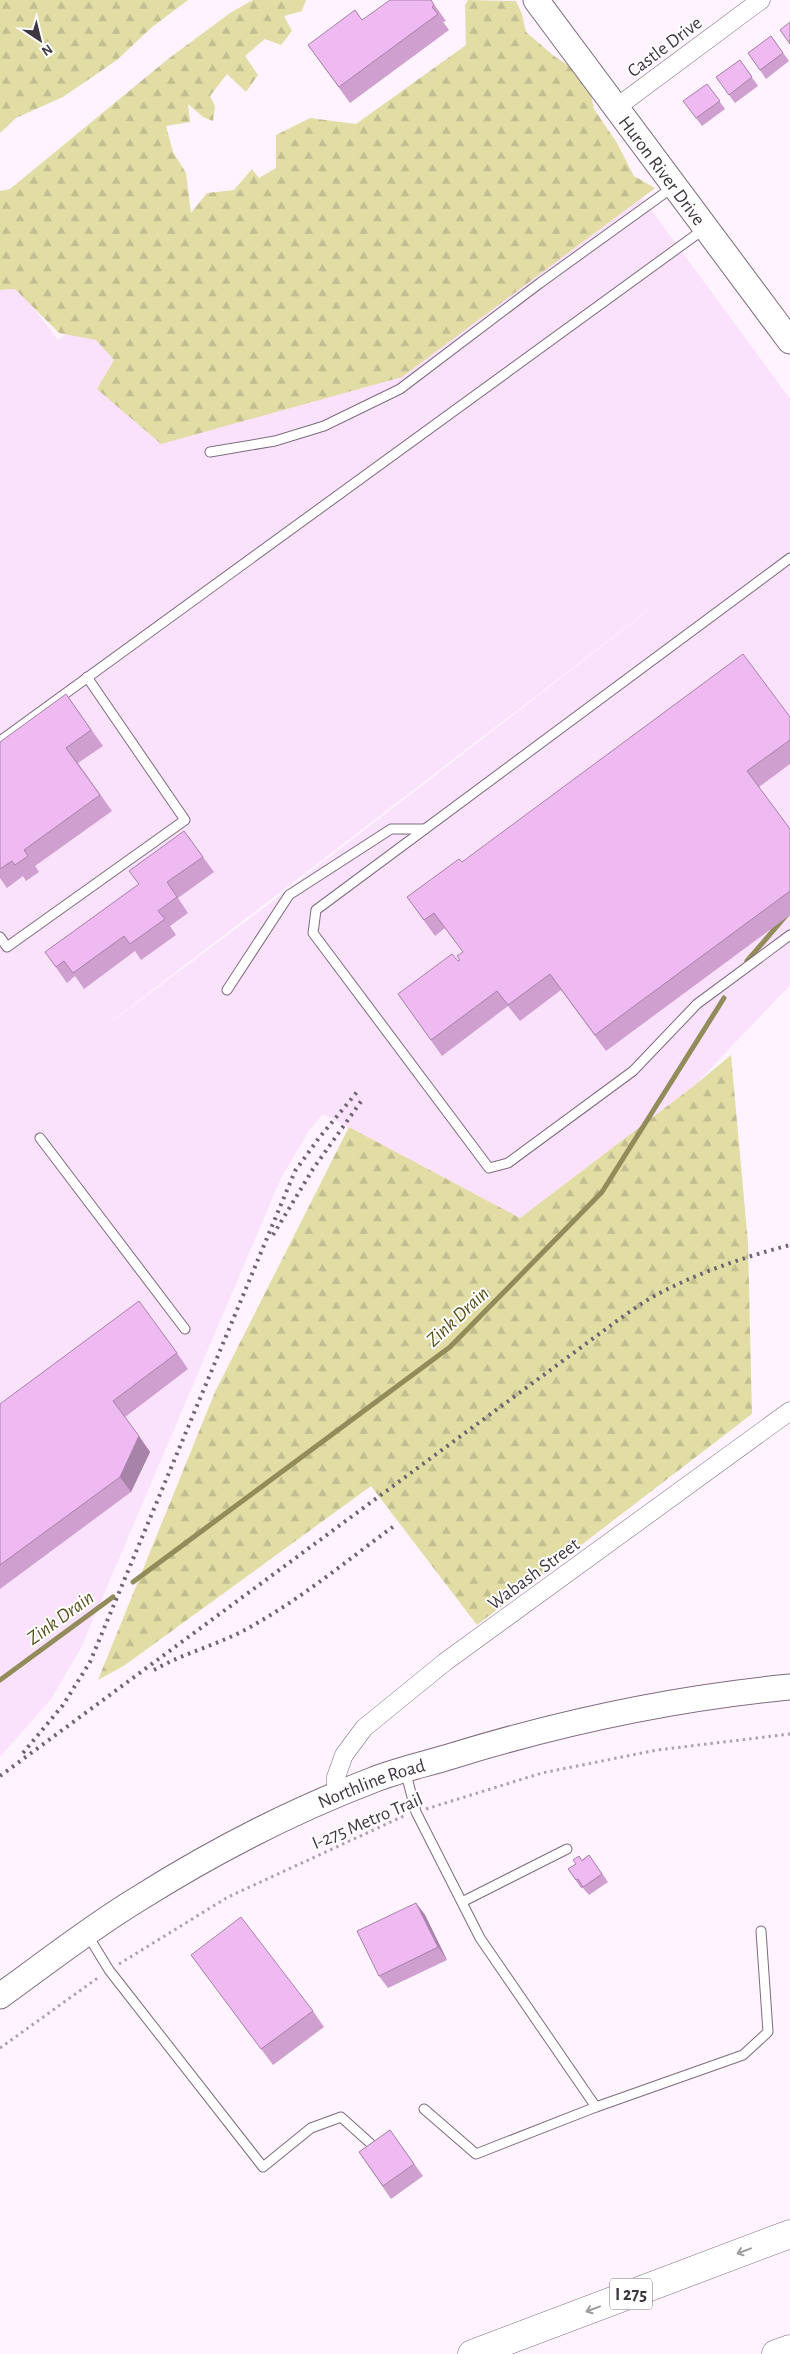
<svg xmlns="http://www.w3.org/2000/svg" width="790" height="2354" font-family="'Alegreya Sans',sans-serif">
  <defs>
    <pattern id="forest-firs" width="22" height="20" patternUnits="userSpaceOnUse" patternTransform="scale(1.25)"><rect width="22" height="20" fill="#e2dda5"/><path d="M5 1l3.5 6h-7zM16 11l3.5 6h-7z" fill="#c3be8f"/></pattern>
  </defs>
  <rect width="100%" height="100%" fill="#fef3ff"/>
  <path fill="#fbe2fc" fill-rule="evenodd" d="M602,143L790,399V985L695,1085L520,1218L323,1114L310,1129L281,1178L81,1648L51,1699L0,1757V264L58,340L271,179ZM712,561L269,904L82,1044Z"/>
  <g fill="url(#forest-firs)">
    <path d="M0,0H188L151,28L117,60L63,97L16,118L0,133Z"/>
    <path d="M253,0H306L302,11L284,16L292,31L281,45L265,39L245,56L258,75L246,92L227,74L210,96L215,106L213,121L203,117L188,104L190,122L166,126L173,152L186,173L191,213L207,193L234,190L252,169L259,178L276,168V135L310,118L356,124L466,45L465,5L468,0L516,1L522,14L526,32L554,56L568,65L590,90L594,109L617,143L634,176L655,188L402,377L161,444L97,389L114,360L96,340L59,333L15,289L0,290V191L10,189L168,59L230,13Z"/>
    <path d="M731,1055L748,1243L752,1414L477,1625L371,1486L125,1665L98,1680L215,1392L349,1127L520,1218L695,1085Z"/>
  </g>
  <g fill="none" stroke-linecap="round" stroke-linejoin="round">
    <g stroke="#928b5a" stroke-width="5">
      <path d="M747,961L790,911"/>
      <path d="M133,1582L450,1347L602,1192L724,998"/>
      <path d="M0,1680L113,1597"/>
    </g>
    <defs>
      <g id="lane">
        <path d="M210,452L275,441L324,426L400,389L540,283L673,187"/>
        <path d="M790,558L316,910L313,933L489,1168L508,1163L633,1071L697,1004L790,935"/>
        <path d="M0,741L704,229"/>
        <path d="M0,937L7,947L185,820L87,677"/>
        <path d="M227,990L289,895L391,829H425"/>
        <path d="M40,1138L185,1329"/>
        <path d="M405,1770L416,1812L480,1938L596,2107L743,2055L768,2032L761,1931"/>
        <path d="M462,1902L567,1849"/>
        <path d="M87,1934L109,1970L263,2167L311,2128L341,2117L370,2143"/>
        <path d="M424,2109L476,2154L596,2107"/>
      </g>
      <g id="street">
        <path d="M617,107L761,0"/>
        <path d="M336,1796V1777L344,1755L364,1728L445,1662L790,1411"/>
      </g>
      <g id="secondary">
        <path id="s1" d="M536,0L790,341"/>
        <path id="s2" d="M0,1996C46,1963 90,1928 138,1899C211,1853 292,1811 373,1780C398,1770 426,1764 452,1756C562,1722 675,1698 790,1687"/>
      </g>
      <g id="highway">
        <path d="M472,2354L790,2234"/>
        <path d="M776,2354L790,2349"/>
      </g>
    </defs>
    <use href="#lane" stroke="#7d6c7d" stroke-width="11"/>
    <use href="#street" stroke="#7d6c7d" stroke-width="19"/>
    <use href="#secondary" stroke="#7d6c7d" stroke-width="27"/>
    <use href="#highway" stroke="#7d6c7d" stroke-width="29"/>
    <g stroke="#aca3ad" stroke-width="3" stroke-dasharray="2.5 4" stroke-linecap="butt">
      <path d="M426,1809L542,1773L657,1750L790,1734"/>
      <path d="M119,1964L228,1897L406,1815"/>
      <path d="M0,2048L99,1977"/>
    </g>
    <use href="#lane" stroke="#fff" stroke-width="9"/>
    <use href="#street" stroke="#fff" stroke-width="18"/>
    <use href="#secondary" stroke="#fff" stroke-width="25"/>
    <use href="#highway" stroke="#fff" stroke-width="28"/>
    <g stroke="#6e656e" stroke-width="4" stroke-dasharray="2.5 5" stroke-linecap="butt">
      <path d="M273,1235L313,1169L362,1100"/>
      <path d="M154,1670C182,1654 213,1646 241,1632C296,1603 345,1562 394,1526"/>
      <path d="M23,1753L63,1705L90,1662L295,1171L319,1138L357,1092"/>
      <path d="M0,1776L610,1326C625,1315 641,1303 658,1294C700,1272 744,1257 790,1245"/>
    </g>
  </g>
  <g fill="#ce9fcf">
    <path d="M431,0L446,21L443,22L449,30L350,103L308,45L362,20Z"/>
    <path d="M771,36L789,61L766,79L748,53Z"/>
    <path d="M740,60L758,86L735,103L716,77Z"/>
    <path d="M707,84L725,109L702,126L683,101Z"/>
    <path d="M66,694L103,746L78,763L112,811L35,866L39,872L26,881L23,876L7,888L0,878V742Z"/>
    <path d="M790,717V764L759,787L790,829V915L606,1051L561,990L520,1021L508,1006L442,1056L398,994L458,961L460,960L463,952L445,928L435,936L407,897L462,862Z"/>
    <path d="M184,831L214,872L178,898L188,913L170,926L176,935L141,960L135,951L84,989L75,976L67,983L45,952L139,884Z"/>
    <path d="M177,1353L188,1369L125,1417L150,1452L131,1492L0,1589V1404Z"/>
    <path d="M589,1855L608,1882L589,1895L583,1888H581L568,1869Z"/>
    <path d="M416,1903L425,1915L447,1960L388,1988L379,1976Z"/>
    <path d="M191,1955L313,2011L324,2027L273,2065Z"/>
    <path d="M390,2130L423,2176L391,2199L359,2152Z"/>
  </g>
  <g fill="#a782a9">
    <path d="M139,1436L150,1452L131,1492L120,1477Z"/>
    <path d="M416,1903L425,1915L447,1960L438,1947Z"/>
  </g>
  <g fill="#efb9f1" stroke="#a782a9">
    <path d="M390,0H431L434,5L432,7L438,14L339,87L308,45L355,10L362,20Z"/>
    <path d="M790,22V44L780,30Z"/>
    <path d="M771,36L783,53L760,70L748,53Z"/>
    <path d="M740,60L752,77L729,95L716,77Z"/>
    <path d="M707,84L720,101L696,118L683,101Z"/>
    <path d="M743,654L790,717V740L747,771L790,829V891L595,1035L550,974L508,1005L497,991L431,1040L398,994L452,954L458,961L460,960L457,956L463,952L434,913L424,920L407,897L459,859L462,862Z"/>
    <path d="M66,694L91,730L66,748L100,795L24,850L28,856L15,865L12,861L0,869V742Z"/>
    <path d="M184,831L203,857L167,882L177,897L158,911L165,919L130,944L124,936L73,973L64,961L56,967L45,952L139,884L129,871Z"/>
    <path d="M139,1301L177,1353L113,1401L139,1436L120,1477L0,1565V1404Z"/>
    <path d="M589,1855L602,1874L583,1887L578,1879L576,1880L568,1869L576,1864L573,1860L579,1856L582,1861Z"/>
    <path d="M416,1903L438,1947L379,1976L357,1931Z"/>
    <path d="M241,1917L313,2011L261,2049L191,1955Z"/>
    <path d="M390,2130L414,2164L383,2186L359,2152Z"/>
  </g>
  <defs><path id="oneway-shaft" d="M-6 0H5M1.5-3L5.5 0L1.5 3" fill="none" stroke-width="1.6" stroke-linecap="round" stroke-linejoin="round" transform="scale(1.25)"/></defs>
  <g stroke="#9f9b9f">
    <use href="#oneway-shaft" transform="translate(744 2251) rotate(159)"/>
    <use href="#oneway-shaft" transform="translate(593 2309) rotate(159)"/>
  </g>
  <g text-anchor="middle" stroke-width="4" stroke-linejoin="round" paint-order="stroke">
    <rect fill="#fff" stroke="#797379" stroke-width="1" x="610" y="2278.5" width="42" height="31" rx="4"/>
    <g font-size="18" font-weight="bold" fill="#3f373f">
      <text x="631" y="2300">I 275</text>
    </g>
    <g font-size="19" fill="#3f373f" stroke="#fff">
      <text transform="translate(664 46) rotate(-37)" y="7">Castle Drive</text>
      <text dy="7" stroke="none"><textPath href="#s1" startOffset="212">Huron River Drive</textPath></text>
      <text transform="translate(533 1573) rotate(-36)" y="7">Wabash Street</text>
      <text dy="7" stroke="none"><textPath href="#s2" startOffset="430">Northline Road</textPath></text>
      <text transform="translate(367 1820) rotate(-23)" y="7">I-275 Metro Trail</text>
    </g>
    <g font-size="20" font-style="italic" fill="#58521b" stroke="#fff">
      <text transform="translate(457 1316) rotate(-43)" y="7">Zink Drain</text>
      <text transform="translate(60 1617) rotate(-36)" y="7">Zink Drain</text>
    </g>
  </g>
  <g transform="translate(40 40) rotate(145)" stroke="#ffffff" stroke-width="4" paint-order="stroke">
  <path d="M0-4L9 19L0 12L-9 19Z" fill="#3f373f"/>
  <text y="-8" font-size="14" font-weight="bold" text-anchor="middle" fill="#3f373f">N</text>
  </g>
</svg>
